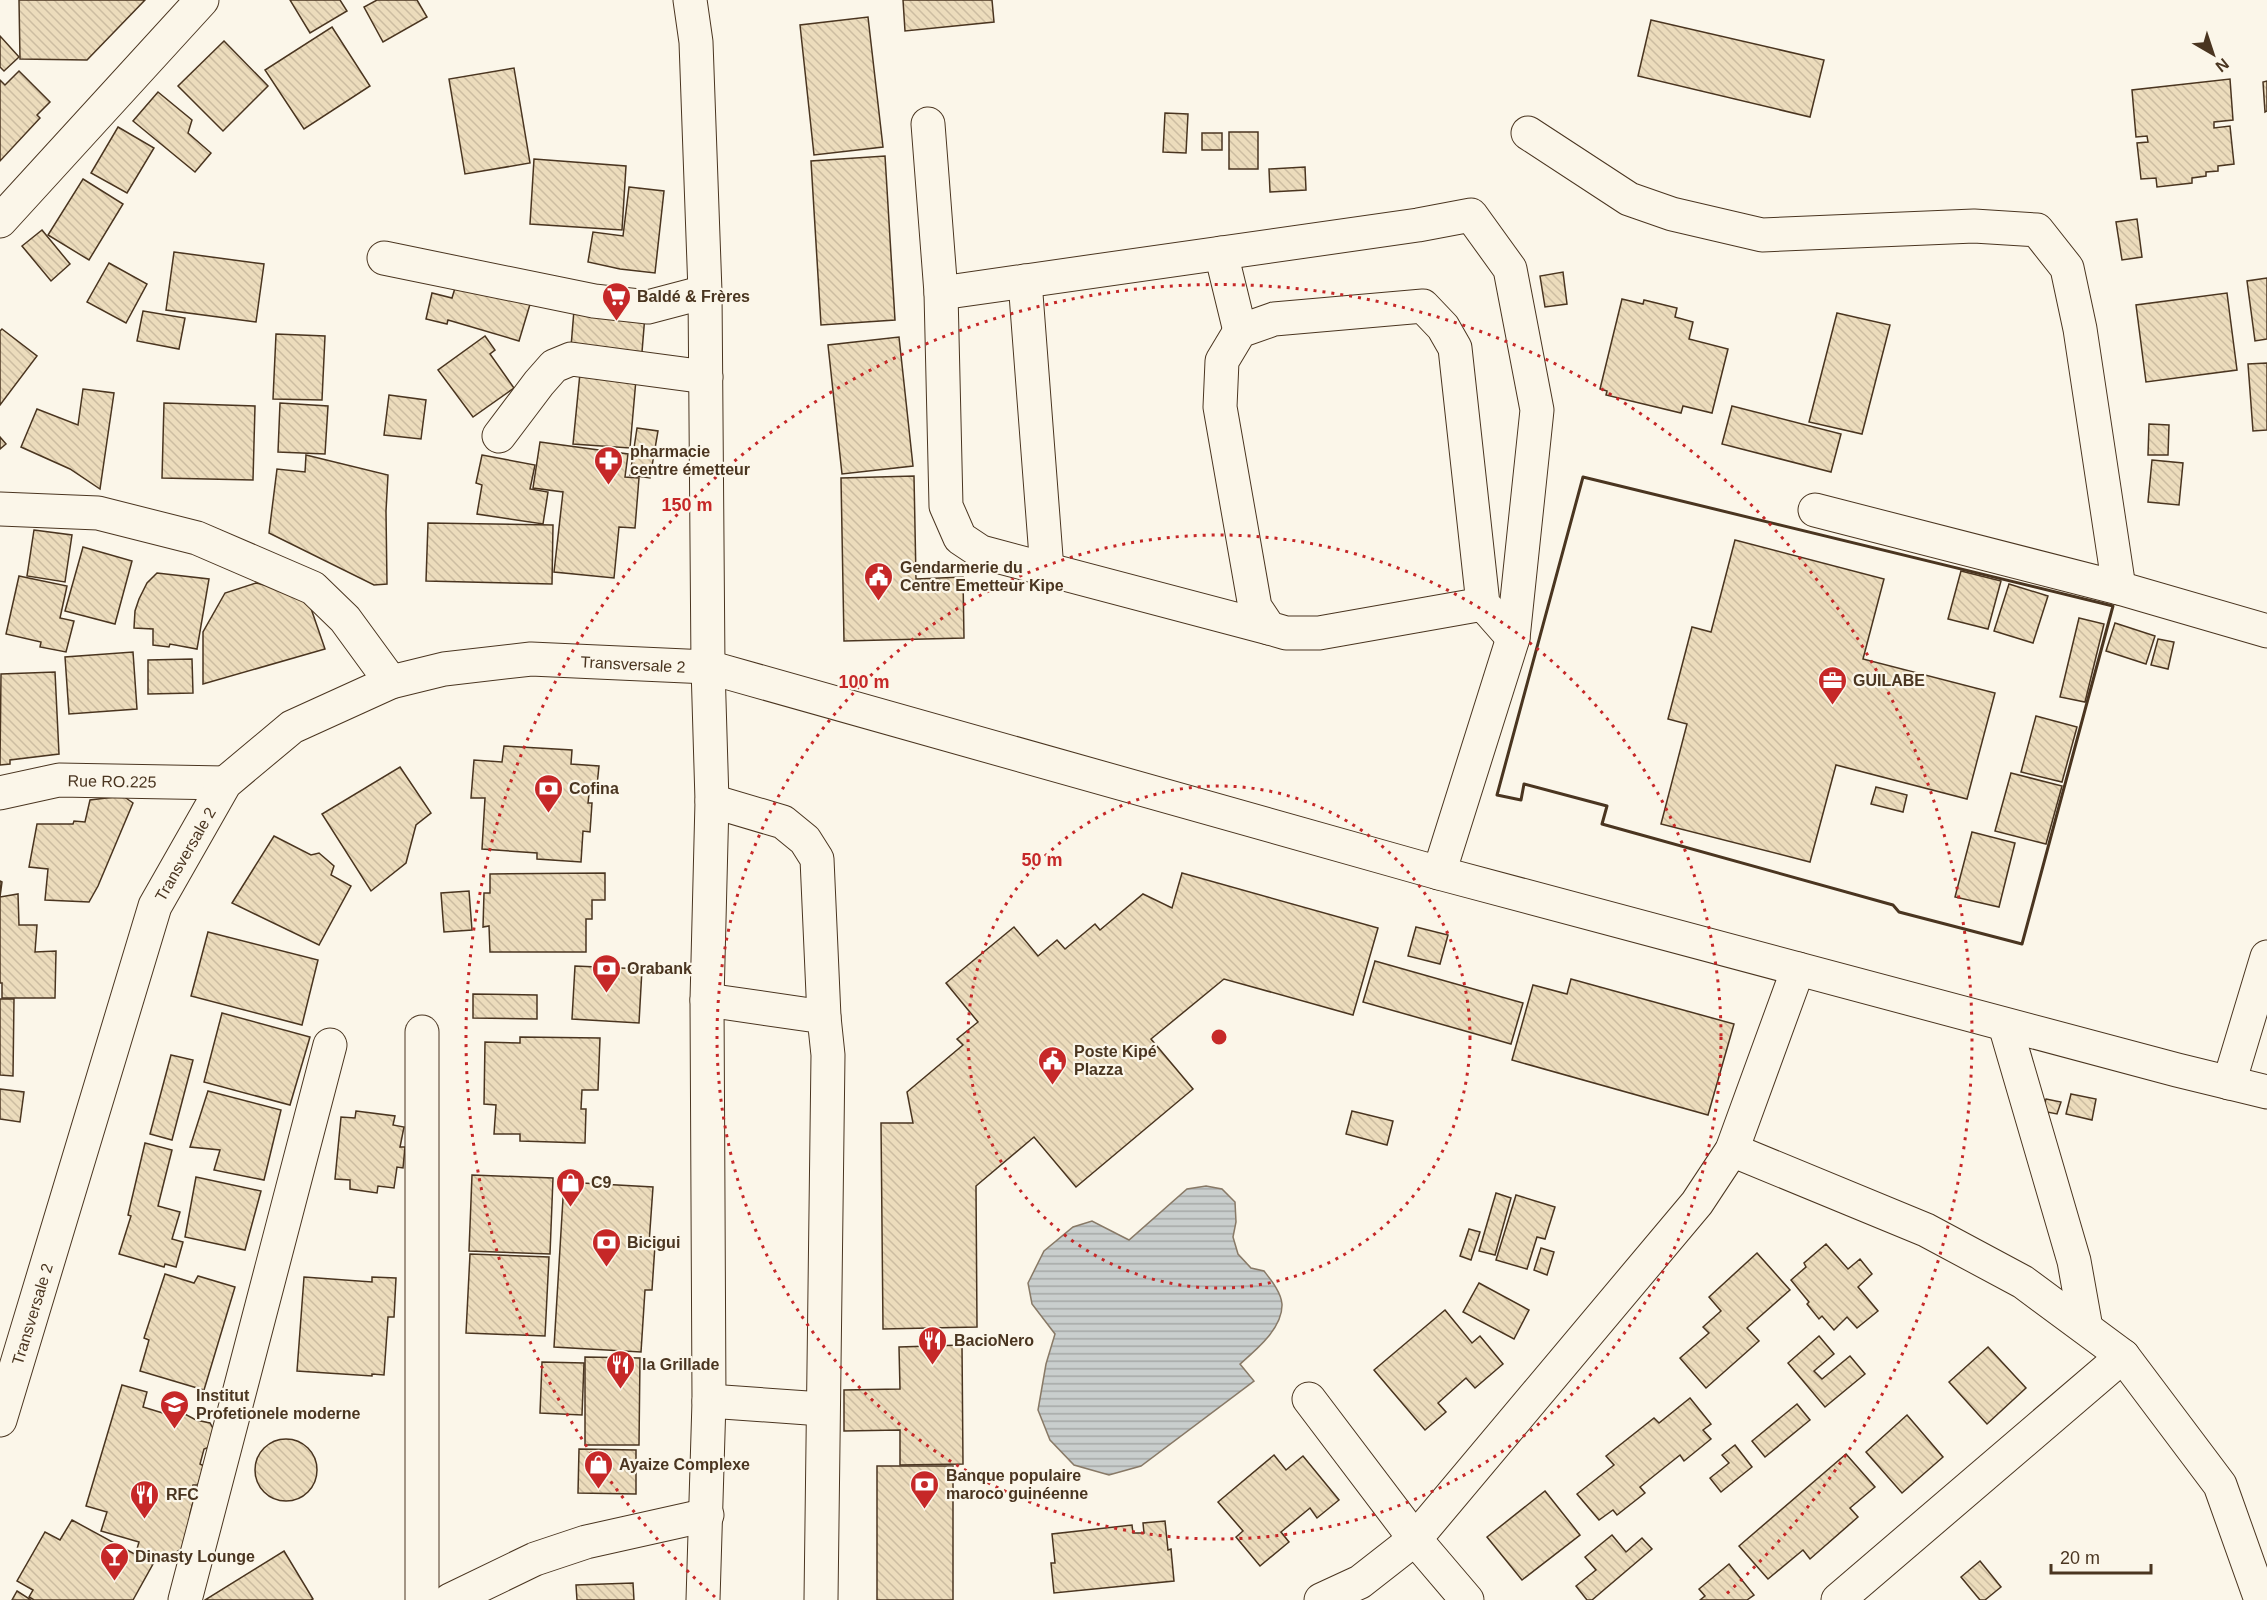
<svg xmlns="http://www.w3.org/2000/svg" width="2267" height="1600" font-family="Arial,sans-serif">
  <defs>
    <pattern id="water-rules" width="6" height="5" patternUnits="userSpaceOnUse" patternTransform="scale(1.5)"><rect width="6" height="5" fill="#c9cecd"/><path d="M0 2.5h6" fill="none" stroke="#a5a8a6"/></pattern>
    <pattern id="building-back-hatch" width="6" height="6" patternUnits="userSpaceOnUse" patternTransform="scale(1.5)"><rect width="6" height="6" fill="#ecdcbc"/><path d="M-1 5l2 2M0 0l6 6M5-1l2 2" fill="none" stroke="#ccbda1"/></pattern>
  </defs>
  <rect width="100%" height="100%" fill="#fbf6e9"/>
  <path fill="url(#water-rules)" stroke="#887966" stroke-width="1.5" d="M1206,1186L1222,1189L1235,1202L1236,1222L1233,1237L1238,1254L1251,1268L1264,1271C1271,1280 1281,1292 1282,1304C1283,1328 1256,1350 1240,1364L1254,1381L1141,1466L1109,1475L1074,1465L1050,1440L1038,1410L1046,1364L1055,1334L1032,1304L1028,1283L1044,1251L1073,1227L1092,1221L1129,1240L1187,1189Z"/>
  <g fill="url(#building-back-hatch)" stroke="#4a3520" stroke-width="1.5">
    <path d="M19,0H145L87,60L20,59Z"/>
    <path d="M290,0H340L347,11L310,33Z"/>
    <path d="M377,0H417L427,17L383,42L364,7Z"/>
    <path d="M903,0H992L994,22L905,31Z"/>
    <path d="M868,17L883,147L814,155L800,25Z"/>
    <path d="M1651,20L1824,60L1810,117L1638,76Z"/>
    <path d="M332,27L370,86L304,129L265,70Z"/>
    <path d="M0,36L19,57L4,71L0,67Z"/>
    <path d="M224,41L268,86L223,131L178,86Z"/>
    <path d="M514,68L530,163L465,174L449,79Z"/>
    <path d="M19,71L50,102L37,115L40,118L0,161V80L5,85Z"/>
    <path d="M2230,79L2233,120L2214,122V128L2230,126L2234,164L2218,166V171L2206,172V176L2192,178V183L2157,187L2156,178L2141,179L2137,143L2148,142L2147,136L2136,137L2132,90Z"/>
    <path d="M2267,81V111L2265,112L2263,82Z"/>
    <path d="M158,92L192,120L188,133L211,153L195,172L133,121Z"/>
    <path d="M1165,113L1188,114L1186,153L1163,152Z"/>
    <path d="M118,127L154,148L127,193L91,173Z"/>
    <rect x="1229" y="132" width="29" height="37"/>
    <rect x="1202" y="133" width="20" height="17"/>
    <path d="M885,156L895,320L821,325L811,161Z"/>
    <path d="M534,159L626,166L622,230L530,224Z"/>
    <path d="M1305,167L1306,190L1270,192L1269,169Z"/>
    <path d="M83,179L123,204L89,260L48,235Z"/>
    <path d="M629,187L664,191L655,273L620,269L588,262L593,232L623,236Z"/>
    <path d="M2137,219L2142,257L2122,260L2116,222Z"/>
    <path d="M42,230L70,264L51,281L22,246Z"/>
    <path d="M174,252L264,264L256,322L166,310Z"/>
    <path d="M109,263L147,284L126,323L87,302Z"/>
    <path d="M1563,272L1567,304L1545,307L1540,276Z"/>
    <path d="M458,278L531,301L519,341L448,320L447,324L426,319L432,293L452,298Z"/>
    <path d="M2267,278V339L2255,341L2247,281Z"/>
    <path d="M2227,293L2237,370L2146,382L2136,305Z"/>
    <path d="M1622,299L1643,304L1644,300L1677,308L1675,317L1693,322L1689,339L1728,349L1712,413L1683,406L1681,413L1606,395L1607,391L1600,389Z"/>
    <path d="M574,310L645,315L642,352L571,347Z"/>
    <path d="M143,311L185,318L179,349L137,341Z"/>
    <path d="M1837,313L1890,325L1862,434L1809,422Z"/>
    <path d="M2,329L37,356L0,405V331Z"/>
    <path d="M276,334L325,336L322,400L273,399Z"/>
    <path d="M485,336L495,350L490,354L514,388L473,417L438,370Z"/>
    <path d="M899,337L913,466L842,474L828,345Z"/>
    <path d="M581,363L637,368L630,448L573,444Z"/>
    <path d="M2267,363V430L2253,431L2248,364Z"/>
    <path d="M83,389L114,393L100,489L70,469L21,447L37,409L78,425Z"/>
    <path d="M389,395L426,400L421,439L384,435Z"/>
    <path d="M164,403L255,406L253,480L162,478Z"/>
    <path d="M280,403L328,406L325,454L278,452Z"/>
    <path d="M1732,406L1841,434L1831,472L1722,444Z"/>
    <path d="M2149,424L2169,425L2168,455H2148Z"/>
    <path d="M637,428L658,431L650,478L630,475Z"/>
    <path d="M0,437L6,444L0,449Z"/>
    <path d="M540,442L628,454L625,477L639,478L635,528L619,527L614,578L554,572L563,492L533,488Z"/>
    <path d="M306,455L388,475L386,511L387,584L374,585L269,533L277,469L305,472Z"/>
    <path d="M482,455L535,465L530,489L548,492L543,524L477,514L482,485L476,483Z"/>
    <path d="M2152,460L2183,463L2179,505L2148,502Z"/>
    <path d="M914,476L916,579L963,577L964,638L844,641L841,478Z"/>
    <path d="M428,523L553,525L552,584L426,581Z"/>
    <path d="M34,530L72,535L65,582L27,576Z"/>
    <path d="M1735,540L1884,579L1863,659L1995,693L1967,799L1836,765L1810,862L1661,824L1687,724L1668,719L1692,627L1711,632Z"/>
    <path d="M83,547L132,561L115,624L65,611Z"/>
    <path d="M1961,571L2001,581L1988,629L1948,619Z"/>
    <path d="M157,573L209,579L197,649L170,644L169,647L153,645V629L134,628L135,611L139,599L147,583Z"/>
    <path d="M19,576L67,586L60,618L74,621L66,652L40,647L41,642L6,634Z"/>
    <path d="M256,583L306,594L325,649L203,684V632L225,593Z"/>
    <path d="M2009,584L2048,596L2033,643L1994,631Z"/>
    <path d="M2079,618L2104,624L2085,702L2060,697Z"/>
    <path d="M2115,623L2155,636L2146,664L2106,651Z"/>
    <path d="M2158,639L2174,642L2168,669L2151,665Z"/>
    <path d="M133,652L137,709L69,714L65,657Z"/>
    <path d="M192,659L193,693L148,694V660Z"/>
    <path d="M55,672L59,754L10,760V764L0,765L1,674Z"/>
    <path d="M2036,716L2077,727L2062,782L2021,772Z"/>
    <path d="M504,746L572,750L571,764L599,766L596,795L589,794L588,803H592L590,832L583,831L581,862L537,859V853L482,849L485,798H471L474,760L502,762Z"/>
    <path d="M400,767L431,813L416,825L406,863L371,891L322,814Z"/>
    <path d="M2011,773L2062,786L2046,844L1995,831Z"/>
    <path d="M1876,787L1907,795L1903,812L1871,804Z"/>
    <path d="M123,796L133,803L98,886L89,902L45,900L48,869L29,867L37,824H73L74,821L85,822L90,800Z"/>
    <path d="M1972,832L2015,843L1999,907L1955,897Z"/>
    <path d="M274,836L311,855L319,853L334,866L331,875L351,886L319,945L232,903Z"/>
    <path d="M605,873V900H592V919H586V952H490L489,926L483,927L484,893H490V874Z"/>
    <path d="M1182,873L1378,928L1353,1015L1224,979L1151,1039L1193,1089L1076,1187L1034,1137L976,1186L977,1327L883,1329L881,1123H913L907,1092L963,1045L957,1039L978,1022L946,983L1014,927L1038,956L1057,940L1065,949L1095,924L1100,930L1143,894L1172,908Z"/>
    <path d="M0,881L2,882L0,897L18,894L19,925H37L35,952L56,951L55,998H2V983H0Z"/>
    <path d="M469,891L472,930L444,932L441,893Z"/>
    <path d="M1416,927L1448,935L1440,964L1408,956Z"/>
    <path d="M208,932L318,960L302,1025L191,996Z"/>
    <path d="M1375,961L1523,1003L1511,1044L1363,1002Z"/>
    <path d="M575,966L642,969L639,1023L572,1019Z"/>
    <path d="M1571,979L1734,1024L1708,1115L1512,1060L1533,985L1567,994Z"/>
    <path d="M473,994L537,995V1019L473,1018Z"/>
    <path d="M0,999H14L13,1076L0,1075Z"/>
    <path d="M222,1013L310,1037L290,1105L204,1082Z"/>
    <path d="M520,1037L600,1038L598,1090H582L581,1109H586L585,1143L520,1141V1134H494L496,1105L484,1104L485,1042L520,1043Z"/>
    <path d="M171,1055L193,1060L172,1140L150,1134Z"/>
    <path d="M0,1089L24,1092L20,1122L0,1119Z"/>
    <path d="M208,1091L281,1110L264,1180L214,1170L220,1150L190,1147Z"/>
    <path d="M2071,1094L2096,1099L2092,1120L2066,1114Z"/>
    <path d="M2046,1099L2061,1102L2057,1114L2042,1111Z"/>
    <path d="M356,1111L395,1116L393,1125L404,1127L400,1147H405L403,1168L397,1167L394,1188L378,1186L377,1193L350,1189V1180L335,1179L341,1117L355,1118Z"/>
    <path d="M1352,1111L1393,1121L1387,1145L1346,1134Z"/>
    <path d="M145,1143L172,1150L158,1206L180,1212L172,1239L183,1242L176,1267L165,1264L164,1267L119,1254L131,1216L128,1215Z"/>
    <path d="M472,1175L553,1178L550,1254L469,1251Z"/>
    <path d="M196,1177L261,1191L245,1250L185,1237Z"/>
    <path d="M564,1182L653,1187L649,1244L655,1245L652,1290H645L641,1352L554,1347Z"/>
    <path d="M1496,1193L1511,1198L1495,1255L1479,1251Z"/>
    <path d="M1516,1195L1555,1207L1545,1239L1537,1237L1527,1269L1496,1260Z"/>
    <path d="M1469,1229L1480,1232L1471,1260L1460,1256Z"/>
    <path d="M1826,1244L1848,1269L1860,1259L1872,1274L1858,1287L1878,1311L1857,1328L1847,1317L1834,1330L1822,1316L1819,1319L1807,1304L1809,1302L1791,1280L1806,1267L1804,1263Z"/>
    <path d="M1541,1248L1554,1252L1547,1275L1534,1270Z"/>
    <path d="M1757,1253L1790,1290L1747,1328L1759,1341L1706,1388L1680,1358L1709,1333L1703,1327L1721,1311L1709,1297Z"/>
    <path d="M470,1254L549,1257L545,1336L466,1333Z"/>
    <path d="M165,1274L194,1283L198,1276L235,1287L204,1390L140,1371L149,1340L144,1338Z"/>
    <path d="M304,1277L372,1282V1277L396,1278L394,1317H388L384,1375L372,1374V1376L297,1371Z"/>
    <path d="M1479,1283L1529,1310L1514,1339L1463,1312Z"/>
    <path d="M1445,1310L1472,1343L1480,1336L1503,1364L1475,1388L1466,1378L1438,1403L1446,1412L1425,1430L1374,1370Z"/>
    <path d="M1819,1336L1834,1354L1814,1371L1822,1379L1850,1356L1865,1374L1825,1407L1788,1363Z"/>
    <path d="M962,1345L963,1464L900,1465V1430L844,1431V1390L900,1389L899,1347Z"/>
    <path d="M1988,1347L2026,1388L1987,1424L1949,1382Z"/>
    <path d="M585,1357L640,1358L639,1445H585Z"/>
    <path d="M542,1362L584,1363L582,1415L540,1413Z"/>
    <path d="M122,1385L147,1392L143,1407L176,1417L177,1414L183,1413L196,1420L210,1423L214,1430L210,1447L204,1449L200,1464L204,1466L198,1485H193L190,1496L194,1498L190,1514L191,1519L183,1548L170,1556L137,1549L139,1542L101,1531L107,1512L86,1506Z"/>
    <path d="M1690,1398L1711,1424L1703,1430L1711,1439L1684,1461L1680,1455L1640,1487L1645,1493L1617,1515L1613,1510L1599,1520L1577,1494L1614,1465L1606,1456L1654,1418L1659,1423Z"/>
    <path d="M1797,1404L1810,1420L1765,1457L1752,1441Z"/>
    <path d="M1907,1415L1943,1457L1902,1493L1866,1452Z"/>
    <circle cx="286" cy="1470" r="31"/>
    <path d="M1735,1445L1752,1467L1721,1492L1710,1478L1729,1463L1722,1455Z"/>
    <path d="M579,1449L636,1450V1494L578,1493Z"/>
    <path d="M1846,1454L1875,1487L1850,1508L1858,1517L1810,1559L1803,1550L1768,1579L1739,1546Z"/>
    <path d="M1274,1455L1286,1470L1303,1456L1339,1500L1317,1518L1310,1508L1281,1532L1289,1542L1260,1566L1236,1537L1243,1531L1218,1502Z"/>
    <rect x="877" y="1466" width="76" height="134"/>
    <path d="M1545,1491L1580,1535L1522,1580L1487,1537Z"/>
    <path d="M72,1520L153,1564L133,1600H34L29,1597L33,1590L17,1581L45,1532L60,1540Z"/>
    <path d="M1165,1521L1168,1550L1171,1549L1174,1581L1054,1593L1051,1563H1055L1052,1534L1132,1525L1133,1533H1144L1143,1523Z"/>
    <path d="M1612,1535L1626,1552L1642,1538L1652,1549L1592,1600H1587L1576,1586L1596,1570L1585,1557Z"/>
    <path d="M284,1551L313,1599L311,1600H205Z"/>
    <path d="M1980,1561L2001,1587L1985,1600H1980L1961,1577Z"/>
    <path d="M1729,1564L1754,1595L1747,1600H1700L1705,1596L1699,1589Z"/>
    <path d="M633,1583L634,1600H577L576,1585Z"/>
    <path d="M17,1591L31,1600H12Z"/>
  </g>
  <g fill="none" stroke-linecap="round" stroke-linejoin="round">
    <defs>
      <g id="minor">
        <path d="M928,124L941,293L946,506L960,538L981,552L1269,628"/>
        <path d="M1528,133L1629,199L1672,214L1762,235L1974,226L2037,230L2067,268L2080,329L2119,588"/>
        <path d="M0,221L202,0"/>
        <path d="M1221,253L1240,331"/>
        <path d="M384,258L594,301L648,307L705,292"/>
        <path d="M1025,281L1047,570"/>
        <path d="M941,293L1418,225L1471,215L1510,269L1537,410L1513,638L1439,873"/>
        <path d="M499,436L539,383L554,366L571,359L706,377"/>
        <path d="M0,509L98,513L197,538L313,588L345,619L391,682"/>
        <path d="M1815,510L2119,588L2267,631"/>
        <path d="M1483,604L1455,348L1443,327L1423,306L1274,319L1240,331L1222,361L1220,407L1255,607L1269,628L1286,633H1319L1483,604L1513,638"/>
        <path d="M708,667L1439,873L2177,1070L2267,1092"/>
        <path d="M0,793L59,780L225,783"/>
        <path d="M712,801L783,822L805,840L817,859L824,1017"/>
        <path d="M707,1000L824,1017L828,1055L821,1600"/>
        <path d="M2005,1025L2074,1261L2086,1328"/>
        <path d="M422,1032V1600"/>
        <path d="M2229,1083L2267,957"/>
        <path d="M1732,1150L1926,1230L2023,1282L2123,1356L2220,1485L2261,1600"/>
        <path d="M1309,1399L1415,1539L1467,1600"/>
        <path d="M709,1401L822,1409"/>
        <path d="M185,1600L330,1045"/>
        <path d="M450,1600L535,1559L586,1542L707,1515"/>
        <path d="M1321,1600L1360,1582L1415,1539L1697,1203L1732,1150L1798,969"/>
        <path d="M1838,1600L2123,1356"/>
      </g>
      <g id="major">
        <path d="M690,0L696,42L705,292L708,667L712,801L707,1000L709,1401L703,1600"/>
        <path d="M0,1420L155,906L225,783L292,727L391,682L444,669L531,659L708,667"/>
      </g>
    </defs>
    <use href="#minor" stroke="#4a3520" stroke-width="35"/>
    <use href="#major" stroke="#4a3520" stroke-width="35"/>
    <use href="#minor" stroke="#fbf6e9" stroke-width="33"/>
    <use href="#major" stroke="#fbf6e9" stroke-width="33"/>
    <path stroke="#4a3520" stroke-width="3" d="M1583,477L2113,606L2022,944L1899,912L1893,905L1602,824L1607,806L1524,784L1521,800L1497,795Z"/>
  </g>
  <g fill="none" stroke="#c62828" stroke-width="3" stroke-dasharray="3 6">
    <circle cx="1219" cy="1037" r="251"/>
    <circle cx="1219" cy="1037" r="502"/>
    <path d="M715 1597A753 753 0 1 1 1723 1597"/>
  </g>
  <defs>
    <symbol id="supermarket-pin" viewBox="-11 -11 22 30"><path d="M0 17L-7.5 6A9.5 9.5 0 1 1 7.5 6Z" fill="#c62828" stroke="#fbf6e9"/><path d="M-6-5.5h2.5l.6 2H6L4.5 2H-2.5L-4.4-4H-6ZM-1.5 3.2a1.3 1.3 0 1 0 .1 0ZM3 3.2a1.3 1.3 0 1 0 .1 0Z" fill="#fff"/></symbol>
    <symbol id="pharmacy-pin" viewBox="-11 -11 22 30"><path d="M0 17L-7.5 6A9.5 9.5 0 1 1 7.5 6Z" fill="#c62828" stroke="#fbf6e9"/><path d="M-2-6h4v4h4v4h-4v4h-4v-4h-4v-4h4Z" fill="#fff"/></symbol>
    <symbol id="civic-pin" viewBox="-11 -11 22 30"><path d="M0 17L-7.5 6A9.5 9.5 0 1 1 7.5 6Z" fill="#c62828" stroke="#fbf6e9"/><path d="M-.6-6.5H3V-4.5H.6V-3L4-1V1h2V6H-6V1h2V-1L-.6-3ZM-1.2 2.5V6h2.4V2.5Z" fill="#fff"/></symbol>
    <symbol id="office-pin" viewBox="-11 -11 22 30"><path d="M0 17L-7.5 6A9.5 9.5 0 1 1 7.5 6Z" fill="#c62828" stroke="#fbf6e9"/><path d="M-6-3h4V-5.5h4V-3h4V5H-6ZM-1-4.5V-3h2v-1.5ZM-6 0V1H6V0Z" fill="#fff"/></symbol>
    <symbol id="bank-pin" viewBox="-11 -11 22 30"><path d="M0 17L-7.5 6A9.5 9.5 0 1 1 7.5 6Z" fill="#c62828" stroke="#fbf6e9"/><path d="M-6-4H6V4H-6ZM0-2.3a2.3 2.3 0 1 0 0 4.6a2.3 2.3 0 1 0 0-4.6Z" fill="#fff"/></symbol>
    <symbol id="shop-pin" viewBox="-11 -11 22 30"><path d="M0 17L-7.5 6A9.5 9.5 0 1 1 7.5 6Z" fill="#c62828" stroke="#fbf6e9"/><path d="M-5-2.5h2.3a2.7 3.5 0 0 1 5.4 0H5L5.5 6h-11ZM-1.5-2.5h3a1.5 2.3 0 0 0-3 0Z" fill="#fff"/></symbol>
    <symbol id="restaurant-pin" viewBox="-11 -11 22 30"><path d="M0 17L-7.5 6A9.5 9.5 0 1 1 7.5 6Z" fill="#c62828" stroke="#fbf6e9"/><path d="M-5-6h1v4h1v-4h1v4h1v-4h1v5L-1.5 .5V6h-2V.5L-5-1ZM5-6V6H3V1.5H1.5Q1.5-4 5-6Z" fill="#fff"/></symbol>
    <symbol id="school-pin" viewBox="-11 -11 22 30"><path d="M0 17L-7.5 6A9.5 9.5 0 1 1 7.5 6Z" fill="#c62828" stroke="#fbf6e9"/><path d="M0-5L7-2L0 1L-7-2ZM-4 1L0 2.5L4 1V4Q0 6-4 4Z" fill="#fff"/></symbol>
    <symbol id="bar-pin" viewBox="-11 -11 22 30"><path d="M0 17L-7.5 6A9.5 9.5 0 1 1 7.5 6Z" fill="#c62828" stroke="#fbf6e9"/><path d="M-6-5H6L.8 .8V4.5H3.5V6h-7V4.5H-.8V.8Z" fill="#fff"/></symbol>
  </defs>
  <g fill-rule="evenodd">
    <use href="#supermarket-pin" x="600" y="280" width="33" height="45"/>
    <use href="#pharmacy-pin" x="592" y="444" width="33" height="45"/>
    <use href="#civic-pin" x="862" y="560" width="33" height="45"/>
    <use href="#office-pin" x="1816" y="664" width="33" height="45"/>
    <use href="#bank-pin" x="532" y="772" width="33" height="45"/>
    <use href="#bank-pin" x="590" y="952" width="33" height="45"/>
    <use href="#civic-pin" x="1036" y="1044" width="33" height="45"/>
    <use href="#shop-pin" x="554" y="1166" width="33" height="45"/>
    <use href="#bank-pin" x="590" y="1226" width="33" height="45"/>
    <use href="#restaurant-pin" x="916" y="1324" width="33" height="45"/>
    <use href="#restaurant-pin" x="604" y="1348" width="33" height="45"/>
    <use href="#school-pin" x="158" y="1388" width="33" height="45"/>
    <use href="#shop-pin" x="582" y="1448" width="33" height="45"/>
    <use href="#bank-pin" x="908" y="1468" width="33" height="45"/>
    <use href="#restaurant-pin" x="128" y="1478" width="33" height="45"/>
    <use href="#bar-pin" x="98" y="1540" width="33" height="45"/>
  </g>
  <g text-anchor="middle" stroke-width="4.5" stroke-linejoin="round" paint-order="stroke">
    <g font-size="16" font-weight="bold" fill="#4a3520" stroke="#fbf6e9" text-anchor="start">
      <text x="637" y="302">Baldé &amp; Frères</text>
      <text x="630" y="457">pharmacie<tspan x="630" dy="18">centre émetteur</tspan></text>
      <text x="900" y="573">Gendarmerie du<tspan x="900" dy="18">Centre Emetteur Kipe</tspan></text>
      <text x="1853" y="686">GUILABE</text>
      <text x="569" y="794">Cofina</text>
      <text x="627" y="974">Orabank</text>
      <text x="1074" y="1057">Poste Kipé<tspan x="1074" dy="18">Plazza</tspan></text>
      <text x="591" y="1188">C9</text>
      <text x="627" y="1248">Bicigui</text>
      <text x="954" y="1346">BacioNero</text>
      <text x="642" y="1370">la Grillade</text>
      <text x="196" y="1401">Institut<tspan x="196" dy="18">Profetionele moderne</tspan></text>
      <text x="619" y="1470">Ayaize Complexe</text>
      <text x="946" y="1481">Banque populaire<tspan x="946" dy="18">maroco guinéenne</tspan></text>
      <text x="166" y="1500">RFC</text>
      <text x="135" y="1562">Dinasty Lounge</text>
    </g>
    <g font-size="16" fill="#4a3520" stroke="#fbf6e9">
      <text transform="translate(633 664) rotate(3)" y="6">Transversale 2</text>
      <text transform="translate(112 781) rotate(1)" y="6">Rue RO.225</text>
      <text transform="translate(185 854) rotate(-60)" y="6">Transversale 2</text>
      <text transform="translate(32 1314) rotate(-73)" y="6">Transversale 2</text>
    </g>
  </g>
  <circle cx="1219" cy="1037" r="9" fill="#c62828" stroke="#fbf6e9" stroke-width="3"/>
  <g font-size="18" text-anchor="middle" font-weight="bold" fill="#c62828" stroke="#fbf6e9" stroke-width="4.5" stroke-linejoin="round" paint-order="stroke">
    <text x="687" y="511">150 m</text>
    <text x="864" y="688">100 m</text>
    <text x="1042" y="866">50 m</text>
  </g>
  <g transform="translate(2213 54) rotate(141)" stroke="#fbf6e9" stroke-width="4.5" paint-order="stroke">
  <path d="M0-4.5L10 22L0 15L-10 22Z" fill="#4a3520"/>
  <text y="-9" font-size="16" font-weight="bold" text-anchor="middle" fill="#4a3520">N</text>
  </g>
  <path d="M2051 1564v9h100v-9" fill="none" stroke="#4a3520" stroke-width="3"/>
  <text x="2060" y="1564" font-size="18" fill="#4a3520" stroke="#fbf6e9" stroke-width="4.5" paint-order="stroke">20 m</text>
</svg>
